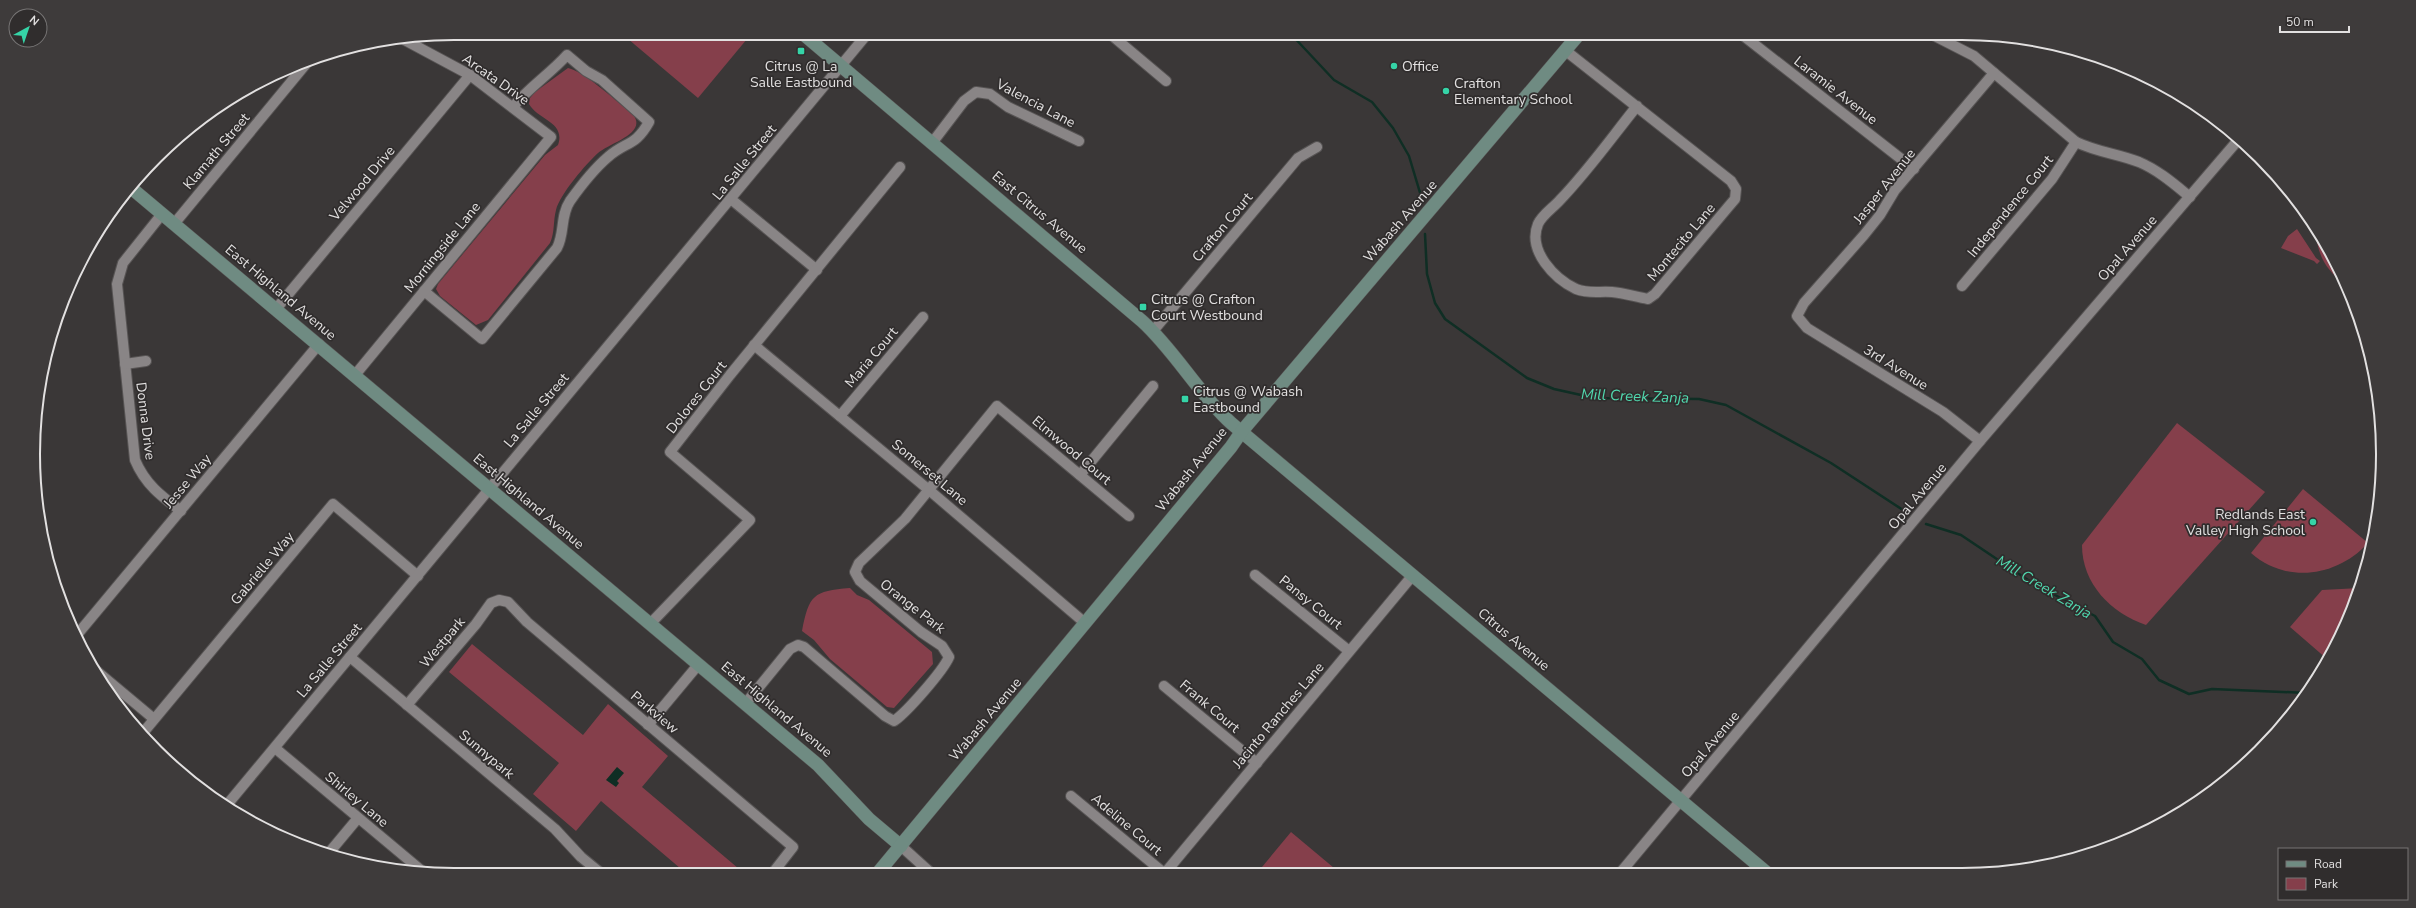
<svg xmlns="http://www.w3.org/2000/svg" width="2416" height="908" font-family="'Nunito Sans',sans-serif">
  <rect width="100%" height="100%" fill="#3a3737"/>
  <g fill="#853f4b">
    <path d="M621,33H752L698,98Z"/>
    <path d="M568,68C584,71 620,104 634,116C646,134 609,143 598,153C586,164 560,194 556,210C553,221 555,232 550,243L488,320L476,325L440,296L436,289L438,284L545,155L558,145C566,122 538,120 529,104L530,98L535,92Z"/>
    <path d="M2297,229L2316,258L2320,261L2317,264L2314,261L2281,248L2288,236Z"/>
    <path d="M2316,229L2327,244L2344,283C2325,270 2316,252 2316,229Z"/>
    <path d="M2177,423L2265,492L2146,625C2111,613 2082,584 2082,545Z"/>
    <path d="M2303,489L2368,543C2337,577 2286,584 2251,553Z"/>
    <path d="M850,588L857,595L869,600L932,652L933,664L894,708L887,707L830,659L814,640L802,631C809,595 813,591 850,588Z"/>
    <path d="M2360,588L2351,615L2327,659L2290,627L2322,590Z"/>
    <path d="M472,644L583,735L608,704L668,756L642,787L745,874H687L601,801L576,831L533,794L559,763L449,672Z"/>
    <path d="M1291,832L1340,873H1257Z"/>
  </g>
  <path fill="#0f2e24" d="M617,767L624,773L617,781L619,783L616,787L606,780Z"/>
  <g fill="none" stroke-linecap="round" stroke-linejoin="round">
    <g stroke="#0f2e24" stroke-width="2.5">
      <path d="M1290,33L1334,80L1372,102L1393,128L1409,156L1421,196"/>
      <path d="M1425,234L1427,274L1435,303L1445,319L1527,378L1554,389L1581,395L1604,398L1699,399L1726,405L1831,463L1906,512"/>
      <path d="M1926,524L1961,535L2034,584L2095,616L2113,642L2142,659L2159,680L2189,694L2212,689L2307,693"/>
    </g>
    <defs>
      <g id="street">
        <path d="M1109,33L1166,81"/>
        <path d="M1740,33L1914,169"/>
        <path d="M1929,33L1974,56L2076,142C2097,152 2118,154 2139,162C2158,170 2174,184 2190,197"/>
        <path d="M1566,51L1731,181L1736,189L1735,199L1729,206L1655,294L1648,299C1636,297 1624,293 1612,292C1599,291 1589,294 1576,289C1555,279 1527,251 1538,224C1542,215 1553,208 1560,200C1588,171 1612,137 1637,106"/>
        <path d="M932,143L964,101L976,92L990,94L1008,107L1079,141"/>
        <path d="M732,200L817,270"/>
        <path d="M162,214L123,263L117,284L135,460C145,484 161,496 181,511"/>
        <path d="M174,224L310,59"/>
        <path d="M1962,286L2052,179L2076,142"/>
        <path d="M424,291L482,339L557,248C565,233 560,216 570,201C580,187 595,168 608,157C626,141 635,147 649,122L602,80L586,71L567,55C550,74 529,87 513,107"/>
        <path d="M276,309L470,75"/>
        <path d="M1153,331L1298,158L1317,147"/>
        <path d="M754,345L929,490L1085,623"/>
        <path d="M125,364L146,361"/>
        <path d="M355,375L551,137L470,75L401,38"/>
        <path d="M840,416L923,317"/>
        <path d="M1980,441L1943,412L1807,328L1797,316L1804,303L1864,235L1880,215L1895,190L1994,73"/>
        <path d="M1080,475L1153,386"/>
        <path d="M1255,575L1349,651"/>
        <path d="M650,624L750,520L670,452L730,375L900,167"/>
        <path d="M76,636L319,344"/>
        <path d="M350,657L555,829L581,857L603,875"/>
        <path d="M93,668L154,719"/>
        <path d="M1164,686L1257,763"/>
        <path d="M746,703L790,649L798,645L804,647L885,716L894,721C907,712 943,671 949,657L942,646L921,632L860,581L855,572L859,563L905,519L997,406L1129,516"/>
        <path d="M407,705L476,624L491,603L499,600L508,602L527,622L793,847L772,874"/>
        <path d="M648,725L698,665"/>
        <path d="M142,734L333,504L418,576"/>
        <path d="M275,748L422,871"/>
        <path d="M1071,796L1164,873"/>
        <path d="M226,806L868,33"/>
        <path d="M901,846L932,874"/>
        <path d="M328,854L358,818"/>
        <path d="M1621,872L1980,441L2239,139"/>
        <path d="M1165,873L1413,575"/>
      </g>
      <g id="secondary">
        <path d="M802,33L1142,321C1176,352 1197,392 1231,423L1766,872"/>
        <path d="M130,187L818,765L869,819L901,846"/>
        <path d="M877,874L1231,447L1242,431L1580,33"/>
      </g>
    </defs>
    <use href="#street" stroke="#575454" stroke-width="12"/>
    <use href="#secondary" stroke="#575454" stroke-width="14"/>
    <use href="#street" stroke="#898586" stroke-width="10"/>
    <use href="#secondary" stroke="#6f8b82" stroke-width="13"/>
  </g>
  <g fill="#35d4a7" stroke="#302d2d" stroke-width="1.5">
    <rect x="797" y="47" width="8" height="8" rx="2"/>
    <circle cx="1394" cy="66" r="4"/>
    <circle cx="1446" cy="91" r="4"/>
    <rect x="1139" y="303" width="8" height="8" rx="2"/>
    <rect x="1181" y="395" width="8" height="8" rx="2"/>
    <circle cx="2313" cy="522" r="4"/>
  </g>
  <g text-anchor="middle" stroke-width="3.5" stroke-linejoin="round" paint-order="stroke">
    <g font-size="14" fill="#e2e0e0" stroke="#302d2d" text-anchor="start">
      <text x="801" y="71" text-anchor="middle">Citrus @ La<tspan x="801" dy="16">Salle Eastbound</tspan></text>
      <text x="1402" y="71">Office</text>
      <text x="1454" y="88">Crafton<tspan x="1454" dy="16">Elementary School</tspan></text>
      <text x="1151" y="304">Citrus @ Crafton<tspan x="1151" dy="16">Court Westbound</tspan></text>
      <text x="1193" y="396">Citrus @ Wabash<tspan x="1193" dy="16">Eastbound</tspan></text>
      <text x="2305" y="519" text-anchor="end">Redlands East<tspan x="2305" dy="16">Valley High School</tspan></text>
    </g>
    <g font-size="14" fill="#e2e0e0" stroke="#302d2d">
      <text transform="translate(496 79) rotate(35)" y="5">Arcata Drive</text>
      <text transform="translate(1836 90) rotate(38)" y="5">Laramie Avenue</text>
      <text transform="translate(1036 103) rotate(28)" y="5">Valencia Lane</text>
      <text transform="translate(216 151) rotate(-50)" y="5">Klamath Street</text>
      <text transform="translate(744 162) rotate(-51)" y="5">La Salle Street</text>
      <text transform="translate(362 183) rotate(-50)" y="5">Velwood Drive</text>
      <text transform="translate(1884 186) rotate(-52)" y="5">Jasper Avenue</text>
      <text transform="translate(2010 206) rotate(-51)" y="5">Independence Court</text>
      <text transform="translate(1040 212) rotate(40)" y="5">East Citrus Avenue</text>
      <text transform="translate(1400 221) rotate(-49)" y="5">Wabash Avenue</text>
      <text transform="translate(1222 227) rotate(-50)" y="5">Crafton Court</text>
      <text transform="translate(1681 242) rotate(-50)" y="5">Montecito Lane</text>
      <text transform="translate(442 247) rotate(-51)" y="5">Morningside Lane</text>
      <text transform="translate(2127 248) rotate(-49)" y="5">Opal Avenue</text>
      <text transform="translate(281 292) rotate(40)" y="5">East Highland Avenue</text>
      <text transform="translate(871 357) rotate(-50)" y="5">Maria Court</text>
      <text transform="translate(1896 367) rotate(32)" y="5">3rd Avenue</text>
      <text transform="translate(696 397) rotate(-52)" y="5">Dolores Court</text>
      <text transform="translate(536 410) rotate(-50)" y="5">La Salle Street</text>
      <text transform="translate(146 421) rotate(83)" y="5">Donna Drive</text>
      <text transform="translate(1072 450) rotate(40)" y="5">Elmwood Court</text>
      <text transform="translate(1191 469) rotate(-51)" y="5">Wabash Avenue</text>
      <text transform="translate(930 472) rotate(40)" y="5">Somerset Lane</text>
      <text transform="translate(187 481) rotate(-50)" y="5">Jesse Way</text>
      <text transform="translate(1917 496) rotate(-50)" y="5">Opal Avenue</text>
      <text transform="translate(529 501) rotate(40)" y="5">East Highland Avenue</text>
      <text transform="translate(262 568) rotate(-50)" y="5">Gabrielle Way</text>
      <text transform="translate(1311 602) rotate(39)" y="5">Pansy Court</text>
      <text transform="translate(913 606) rotate(38)" y="5">Orange Park</text>
      <text transform="translate(1514 639) rotate(40)" y="5">Citrus Avenue</text>
      <text transform="translate(442 642) rotate(-50)" y="5">Westpark</text>
      <text transform="translate(329 660) rotate(-50)" y="5">La Salle Street</text>
      <text transform="translate(1210 706) rotate(40)" y="5">Frank Court</text>
      <text transform="translate(777 709) rotate(40)" y="5">East Highland Avenue</text>
      <text transform="translate(655 712) rotate(40)" y="5">Parkview</text>
      <text transform="translate(1278 715) rotate(-50)" y="5">Jacinto Ranches Lane</text>
      <text transform="translate(985 719) rotate(-50)" y="5">Wabash Avenue</text>
      <text transform="translate(1710 744) rotate(-50)" y="5">Opal Avenue</text>
      <text transform="translate(487 754) rotate(40)" y="5">Sunnypark</text>
      <text transform="translate(357 799) rotate(40)" y="5">Shirley Lane</text>
      <text transform="translate(1127 824) rotate(40)" y="5">Adeline Court</text>
    </g>
    <g font-size="15" font-style="italic" fill="#51d9af" stroke="#302d2d">
      <text transform="translate(1635 396) rotate(2)" y="5">Mill Creek Zanja</text>
      <text transform="translate(2044 587) rotate(31)" y="5">Mill Creek Zanja</text>
    </g>
  </g>
  <path d="M0 0H2416V908H0ZM454 40H1962A414 414 0 0 1 2376 454V454A414 414 0 0 1 1962 868H454A414 414 0 0 1 40 454V454A414 414 0 0 1 454 40Z" fill="#3e3b3b" fill-rule="evenodd"/>
  <path fill="none" stroke="#e2e0e0" stroke-width="2" d="M454 40H1962A414 414 0 0 1 2376 454V454A414 414 0 0 1 1962 868H454A414 414 0 0 1 40 454V454A414 414 0 0 1 454 40Z"/>
  <rect x="2278" y="848" width="130" height="52" fill="#302d2d" stroke="#777575"/>
  <rect x="2286" y="861" width="20" height="6" fill="#6f8b82" stroke="#777575"/>
  <text x="2314" y="868" font-size="12" fill="#e2e0e0">Road</text>
  <rect x="2286" y="878" width="20" height="12" fill="#853f4b" stroke="#777575"/>
  <text x="2314" y="888" font-size="12" fill="#e2e0e0">Park</text>
  <g transform="translate(28 28) rotate(40)"><circle r="19" fill="#302d2d" stroke="#777575"/>
  <path d="M0-3L7 15L0 10L-7 15Z" fill="#35d4a7"/>
  <text y="-6" font-size="11" font-weight="bold" text-anchor="middle" fill="#e2e0e0">N</text>
  </g>
  <path d="M2280 26v6h69v-6" fill="none" stroke="#e2e0e0" stroke-width="2"/>
  <text x="2286" y="26" font-size="12" fill="#e2e0e0" stroke="#302d2d" stroke-width="3" paint-order="stroke">50 m</text>
</svg>
